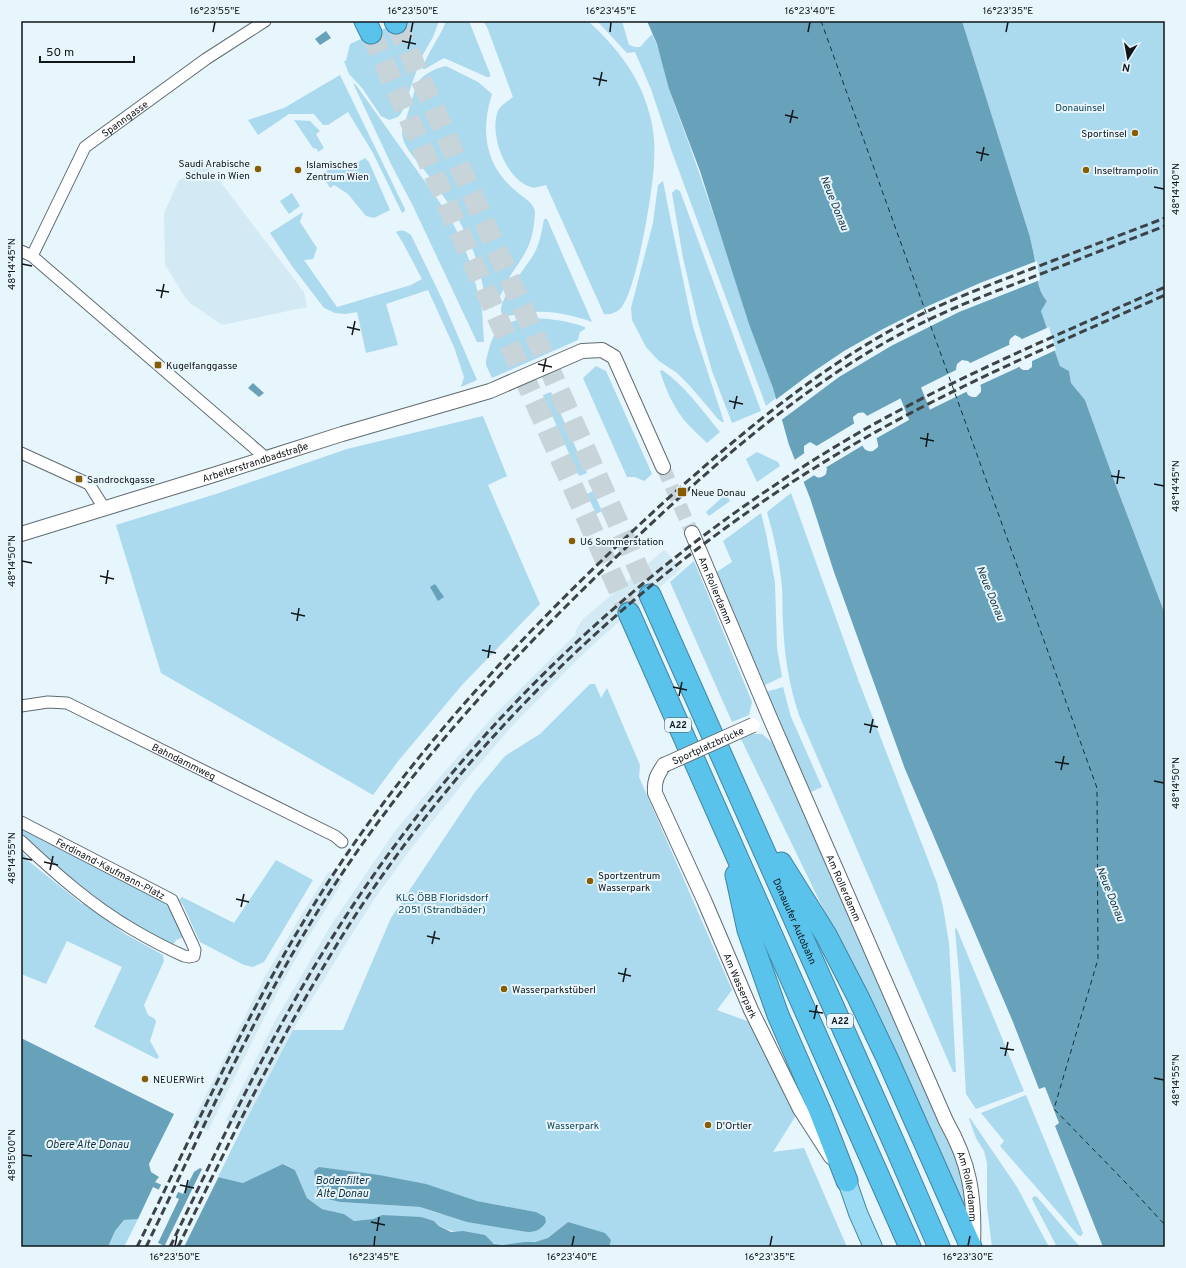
<svg xmlns="http://www.w3.org/2000/svg" width="1186" height="1268" font-family="Overpass,sans-serif">
  <rect width="100%" height="100%" fill="#e7f5fc"/>
  <g fill="#d3eaf4">
    <path d="M206,163L304,292L307,307L222,325L190,303L185,297L165,265L164,213L179,180Z"/>
    <path d="M664,550L666,551L681,569L606,633L579,658L513,725L464,782L416,842L375,898L347,942L293,1030L242,1128L226,1120L276,1019L331,925L395,831L446,770L497,712L576,634L575,632L582,620Z"/>
    <path d="M329,871L343,881L306,941L281,985L262,1022L208,1131L192,1123L264,978L300,917Z"/>
  </g>
  <g fill="#abd9ee" fill-rule="evenodd">
    <path d="M401,21H439L433,37L421,58L402,112L398,117L389,120L381,116L362,88L349,74L344,61H346L350,44Z"/>
    <path d="M446,21H469L490,74V77H487L444,58L425,69H423C425,56 441,36 446,21Z"/>
    <path d="M483,21H588C617,47 641,78 650,116C654,130 655,147 654,161C654,186 636,294 620,309C615,313 610,315 604,314L546,185C541,186 535,189 531,187C507,180 490,138 497,114C499,106 507,102 513,97L487,27Z"/>
    <path d="M597,21H622L629,45L635,47H640L652,34C664,57 666,83 675,106C710,199 739,294 773,388L776,398L766,406L672,152L651,89L635,52L627,53Z"/>
    <path d="M962,21H1165V614L1115,483L1085,400L1071,383L1069,371L1060,366L1041,311L1047,301C1036,289 1037,270 1034,256C1033,249 1031,243 1030,237Z"/>
    <path d="M446,66L478,82L492,94C480,132 485,166 517,192C524,198 534,203 535,212C535,216 534,220 534,224C531,247 524,255 512,273C506,283 501,295 495,305L492,308L487,304C483,289 481,273 476,259C466,226 445,198 425,171C417,160 402,147 402,132L417,83C424,74 435,68 446,66Z"/>
    <path d="M340,75L405,209V211L402,213L373,153L348,112L328,125H323L314,114H289L258,135L248,120L284,108Z"/>
    <path d="M353,83L356,85L448,214L460,237L471,265L482,310L484,342H477L413,206L392,166Z"/>
    <path d="M294,120L310,121L320,131L316,134L324,148L318,152L317,149L313,148Z"/>
    <path d="M365,158L369,162L390,210L374,218L366,216L348,194L334,185L330,188L323,176L327,173L326,171L342,161L347,169Z"/>
    <path d="M663,181L672,227L693,327L724,422H722L718,419L690,386L677,373L659,361L646,347L632,320L631,308L653,223L658,185Z"/>
    <path d="M676,189L680,191L761,411L732,423L712,371L697,318L683,258L672,193Z"/>
    <path d="M292,193L300,206L289,214L280,201Z"/>
    <path d="M303,212L300,222L317,248L313,259L304,260L337,307L411,285L422,279L403,243L396,232C401,229 406,231 411,235L442,299L477,380L461,387L464,377L454,347L428,290L386,304L398,345L366,353L357,312L346,314L335,313L324,308L292,266L270,233Z"/>
    <path d="M544,219H547L592,322C574,316 555,311 536,312C526,312 517,315 507,316L503,315L501,312C499,297 528,266 535,252C540,242 542,230 544,219Z"/>
    <path d="M526,318C547,318 565,320 585,327V329L580,332L578,340L492,378L486,365V361C493,332 496,324 526,318Z"/>
    <path d="M596,366L606,371L652,474L644,481L635,477H627L583,378Z"/>
    <path d="M662,370C685,386 702,410 720,432L707,443C699,435 691,428 684,420C673,406 665,388 660,371Z"/>
    <path d="M551,392L587,473L579,476L543,395Z"/>
    <path d="M483,416L507,476L488,485L540,604L462,685L399,760L373,795L161,673L116,525L216,494L347,449Z"/>
    <path d="M757,452L778,462L780,466L757,482L746,459Z"/>
    <path d="M593,491L602,511L596,514L587,494Z"/>
    <path d="M791,493L859,682L937,883L943,907L949,943L956,1072H953L799,715C789,685 784,654 783,622C782,610 783,599 782,588C780,562 774,537 767,512Z"/>
    <path d="M726,494L730,501L709,516L706,512Z"/>
    <path d="M761,513L766,533L775,583L777,648L782,677L765,685L715,573L732,562L723,541Z"/>
    <path d="M694,561L752,702L749,715L732,722L670,582Z"/>
    <path d="M590,684H595L601,698L607,688L640,765L639,777L732,990L717,1010L758,1025L800,1109L773,1152L804,1148L847,1247H609L568,1222C561,1227 555,1234 548,1238C540,1242 505,1247 496,1244C489,1242 488,1236 478,1234C461,1231 447,1234 434,1221L382,1215L373,1219L354,1221L344,1214L322,1209L307,1198L295,1170L284,1164L243,1183L218,1177L242,1128L293,1030H343L391,918L475,792L505,756L540,734ZM316,1188L452,1193L477,1201L536,1212L527,1232L438,1213L420,1207L340,1202L323,1198L318,1194Z"/>
    <path d="M783,687L791,717L822,787L811,792L766,692Z"/>
    <path d="M752,734H762L774,744L909,1055L960,1168L967,1199L966,1208L959,1203L895,1057L741,739Z"/>
    <path d="M21,826L160,898C173,909 177,923 184,937L176,940L172,947L134,927L60,869L21,835Z"/>
    <path d="M21,852L26,856V859L82,904L84,903L125,934L163,955L164,961L144,1005L148,1015L155,1019L156,1022L150,1041L159,1057L157,1059L94,1027L122,967L67,941L46,984L21,974Z"/>
    <path d="M276,860L313,880L264,962L253,967L244,965L200,942L183,905L179,900L182,897L234,923Z"/>
    <path d="M956,927L1024,1091L976,1109L966,1094L960,984L955,930Z"/>
    <path d="M1026,1095L1083,1233L1081,1236L1078,1235L1000,1146L1004,1141L981,1113Z"/>
    <path d="M970,1118L1017,1187L1049,1247H992L987,1207V1163L984,1151L976,1138L969,1119Z"/>
    <path d="M1035,1196L1037,1197L1080,1247H1057L1032,1199L1033,1197Z"/>
    <path d="M133,1219H138L124,1247H108L115,1231L124,1220Z"/>
  </g>
  <g fill="#68a2ba" fill-rule="evenodd">
    <path d="M647,21H962L1030,237C1031,243 1033,249 1034,256C1037,270 1036,289 1047,301L1041,311L1060,366L1069,371L1071,383L1085,400L1115,483L1165,614V1247H1103L1055,1126L1059,1123L1045,1087L1039,1089L1013,1022L905,769L834,572L810,498L789,445L773,388L749,324L700,171L669,89L657,44ZM1015,335L1021,338L1032,361V367L1028,370H1023L1020,368L1009,343L1010,339ZM962,360L968,361L970,363L981,387V392L976,397H972L968,395L956,369L957,364ZM912,385C919,388 928,409 927,417L922,420H918L915,417C911,409 897,387 912,385ZM858,413C860,413 862,412 864,413C870,416 879,442 878,447L873,451C871,451 869,452 866,450C861,447 853,422 853,417ZM810,442L817,446L827,469L826,474C822,478 818,479 814,475L804,452V446Z"/>
    <path d="M326,31L331,38L320,45L315,39Z"/>
    <path d="M253,383L264,393L259,397L248,388Z"/>
    <path d="M435,584L444,597L438,601L430,587Z"/>
    <path d="M21,1038L174,1114L149,1164L151,1172L159,1177L155,1182L183,1194L194,1172L200,1168L218,1177L243,1183L283,1164L295,1170L307,1198L322,1209L344,1214L354,1221L373,1219L382,1215L421,1217L434,1221L439,1226L451,1232L463,1231L485,1235L494,1244L503,1245L525,1242H535L548,1238L568,1222L605,1233L611,1240L609,1247H167L158,1243L179,1199L153,1187L138,1219L124,1220L115,1231L108,1247H21Z"/>
    <path d="M319,1167L379,1175L426,1184L477,1201L536,1212L545,1217L546,1222C541,1230 535,1232 527,1232L467,1222L420,1207L340,1202L323,1198L318,1194L314,1171Z"/>
  </g>
  <g fill="#e7f5fc">
    <path d="M1037,261L1040,280L959,312L891,346L839,377L780,421L774,401L810,374L844,351L883,329L928,306L980,283Z"/>
    <path d="M1049,327L1056,350L1030,362L1020,340Z"/>
    <path d="M1011,344L1021,366L978,386L968,364Z"/>
    <path d="M958,369L968,391L925,412L916,390Z"/>
    <path d="M907,395L916,416L875,439L865,417Z"/>
    <path d="M855,423L865,444L825,468L815,447Z"/>
    <path d="M806,452L816,474L802,483L793,461Z"/>
    <path d="M203,1167L219,1176L184,1247H164Z"/>
    <path d="M162,1183L179,1190L175,1199L158,1191Z"/>
  </g>
  <g fill="none" stroke-linecap="round" stroke-linejoin="round">
    <path stroke="#68a2ba" stroke-width="23" d="M897,358L933,449"/>
    <path stroke="#13303b" stroke-width="1" stroke-dasharray="5 4" stroke-linecap="butt" d="M821,21L1097,788L1098,959L1054,1109L1128,1185L1165,1225"/>
    <path stroke="#c7d4da" stroke-width="14" stroke-dasharray="14 7" stroke-linecap="butt" d="M663,467L692,533"/>
    <g stroke="#c7d4da" stroke-width="21" stroke-dasharray="21 10" stroke-linecap="butt">
      <path d="M396,23L650,595"/>
      <path d="M371,33L629,613"/>
    </g>
    <defs>
      <g id="minor">
        <path d="M21,251L32,256L266,458"/>
        <path id="s1" d="M32,256L85,147L206,59L265,21"/>
        <path d="M21,453L89,484L104,508"/>
        <path id="s2" d="M21,706L48,702L67,703L335,836L342,842"/>
        <path id="s3" d="M21,822L172,900L192,943L195,950L194,956L189,957L184,956C166,948 149,939 132,929C91,905 55,873 21,841"/>
      </g>
      <g id="tertiary">
        <path id="s4" d="M692,533L770,718L946,1121C970,1163 975,1197 973,1245"/>
        <path id="s5" d="M21,534L210,476L342,434L490,391L582,351L602,350L614,357L663,467"/>
        <path id="s6" d="M664,765C657,775 654,781 655,793L704,900L751,1010L800,1109L831,1157"/>
      </g>
      <path id="primary" d="M847,1181L858,1213L873,1247"/>
      <g id="motorway">
        <path d="M365,21L371,33"/>
        <path d="M395,21L396,23"/>
        <path id="s7" d="M650,595L894,1143L939,1247"/>
        <path d="M629,613L910,1247"/>
        <path d="M781,863L826,935L858,997L887,1058L971,1247"/>
        <path d="M736,875L748,930L778,1015L819,1109L847,1181"/>
      </g>
    </defs>
    <use href="#minor" stroke="#5f6b71" stroke-width="13"/>
    <use href="#tertiary" stroke="#5f6b71" stroke-width="16"/>
    <use href="#primary" stroke="#4086a2" stroke-width="20"/>
    <use href="#motorway" stroke="#4086a2" stroke-width="23"/>
    <use href="#minor" stroke="#fff" stroke-width="11"/>
    <use href="#tertiary" stroke="#fff" stroke-width="14"/>
    <use href="#primary" stroke="#9bdbf4" stroke-width="18"/>
    <use href="#motorway" stroke="#59c3ec" stroke-width="21"/>
    <g stroke="#3c4347" stroke-width="3" stroke-dasharray="8 4" stroke-linecap="butt">
      <path d="M137,1247C193,1134 244,1018 310,911C404,757 531,624 664,502C739,435 817,369 906,322C946,301 989,285 1031,269C1076,252 1120,235 1165,218"/>
      <path d="M146,1247C200,1135 251,1020 316,914C403,773 516,652 635,539C717,461 808,382 908,330C946,310 986,295 1025,280C1072,262 1118,244 1165,226"/>
      <path d="M170,1247C222,1140 272,1031 337,930C468,723 654,550 867,428C963,374 1065,332 1165,287"/>
      <path d="M178,1247C230,1141 281,1034 344,933C467,738 641,571 839,453C943,391 1055,344 1165,295"/>
    </g>
    <defs>
      <g id="tertiary-bridge">
        <path id="s8" d="M664,765L753,725"/>
      </g>
    </defs>
    <use href="#tertiary-bridge" stroke="#5f6b71" stroke-width="16" stroke-linecap="butt"/>
    <use href="#tertiary-bridge" stroke="#fff" stroke-width="14"/>
  </g>
  <path fill="none" stroke="#111619" stroke-width="1.5" d="M213,32L215,22M411,32L413,22M610,32L611,22M808,32L810,22M1006,32L1008,22M402,41L416,44M408,49L411,35M593,78L607,81M599,86L602,72M785,115L798,118M790,123L793,110M976,152L989,155M981,161L984,147M1154,187L1164,189M22,264L32,266M156,290L169,292M161,298L164,284M347,327L360,330M352,335L355,321M538,364L552,367M543,372L546,359M729,401L743,404M734,409L737,396M920,438L934,441M926,447L928,433M1111,476L1125,478M1117,484L1119,470M1154,484L1164,486M22,561L32,563M100,576L114,579M106,584L108,570M291,613L305,616M297,621L299,608M482,650L496,653M488,658L490,645M673,687L687,690M679,696L682,682M864,724L878,727M870,733L873,719M1055,762L1069,764M1061,770L1064,756M1154,781L1164,783M22,858L32,860M44,862L58,865M50,870L53,856M236,899L249,902M241,907L244,894M427,936L440,939M432,944L435,931M618,973L631,976M623,982L626,968M809,1011L823,1013M814,1019L817,1005M1000,1048L1014,1050M1005,1056L1008,1042M1154,1078L1164,1080M22,1155L32,1156M180,1185L194,1188M185,1193L188,1180M371,1222L385,1225M377,1231L379,1217M175,1246L177,1236M374,1246L375,1236M572,1246L574,1236M770,1246L772,1236M968,1246L970,1236"/>
  <g fill="#885c00" stroke="#e7f5fc" stroke-width="1.5">
    <circle cx="1135" cy="133" r="4"/>
    <circle cx="258" cy="169" r="4"/>
    <circle cx="298" cy="170" r="4"/>
    <circle cx="1086" cy="170" r="4"/>
    <rect x="154" y="361" width="8" height="8" rx="2"/>
    <rect x="75" y="475" width="8" height="8" rx="2"/>
    <rect x="677" y="487" width="10" height="10" rx="2"/>
    <circle cx="572" cy="541" r="4"/>
    <circle cx="590" cy="881" r="4"/>
    <circle cx="504" cy="989" r="4"/>
    <circle cx="145" cy="1079" r="4"/>
    <circle cx="708" cy="1125" r="4"/>
  </g>
  <g text-anchor="middle" stroke-width="4" stroke-linejoin="round" paint-order="stroke">
    <g fill="#e7f5fc" stroke="#51595d" stroke-width="1">
      <rect x="665" y="718" width="26" height="14" rx="3"/>
      <rect x="827" y="1014" width="26" height="14" rx="3"/>
    </g>
    <g font-size="9" font-weight="bold" fill="#111619">
      <text x="678" y="728">A22</text>
      <text x="840" y="1024">A22</text>
    </g>
    <g font-size="10" fill="#114355" stroke="#e7f5fc">
      <text x="1080" y="111">Donauinsel</text>
      <text x="442" y="901">KLG ÖBB Floridsdorf<tspan x="442" dy="12">2051 (Strandbäder)</tspan></text>
      <text x="573" y="1129">Wasserpark</text>
    </g>
    <g font-size="10" fill="#111619" stroke="#e7f5fc">
      <text dy="4" stroke="none"><textPath href="#s1" startOffset="170">Spanngasse</textPath></text>
      <text dy="4" stroke="none"><textPath href="#s5" startOffset="245">Arbeiterstrandbadstraße</textPath></text>
      <text dy="4" stroke="none"><textPath href="#s4" startOffset="62">Am Rollerdamm</textPath></text>
      <text dy="4" stroke="none"><textPath href="#s8" startOffset="48">Sportplatzbrücke</textPath></text>
      <text dy="4" stroke="none"><textPath href="#s2" startOffset="177">Bahndammweg</textPath></text>
      <text dy="4" stroke="none"><textPath href="#s3" startOffset="101">Ferdinand-Kaufmann-Platz</textPath></text>
      <text dy="4" stroke="none"><textPath href="#s4" startOffset="386">Am Rollerdamm</textPath></text>
      <text dy="4" stroke="none"><textPath href="#s7" startOffset="357">Donauufer Autobahn</textPath></text>
      <text dy="4" stroke="none"><textPath href="#s6" startOffset="241">Am Wasserpark</textPath></text>
      <text dy="4" stroke="none"><textPath href="#s4" startOffset="710">Am Rollerdamm</textPath></text>
    </g>
    <g font-size="10" fill="#111619" stroke="#e7f5fc" text-anchor="start">
      <text x="1127" y="137" text-anchor="end">Sportinsel</text>
      <text x="250" y="167" text-anchor="end">Saudi Arabische<tspan x="250" dy="12">Schule in Wien</tspan></text>
      <text x="306" y="168">Islamisches<tspan x="306" dy="12">Zentrum Wien</tspan></text>
      <text x="1094" y="174">Inseltrampolin</text>
      <text x="166" y="369">Kugelfanggasse</text>
      <text x="87" y="483">Sandrockgasse</text>
      <text x="691" y="496">Neue Donau</text>
      <text x="580" y="545">U6 Sommerstation</text>
      <text x="598" y="879">Sportzentrum<tspan x="598" dy="12">Wasserpark</tspan></text>
      <text x="512" y="993">Wasserparkstüberl</text>
      <text x="153" y="1083">NEUERWirt</text>
      <text x="716" y="1129">D'Ortler</text>
    </g>
    <g font-size="11" font-style="italic" fill="#13303b" stroke="#e7f5fc">
      <text transform="translate(835 203) rotate(68)" y="4">Neue Donau</text>
      <text transform="translate(991 593) rotate(68)" y="4">Neue Donau</text>
      <text transform="translate(1111 894) rotate(68)" y="4">Neue Donau</text>
      <text x="87" y="1148">Obere Alte Donau</text>
      <text x="342" y="1184">Bodenfilter<tspan x="342" dy="13">Alte Donau</tspan></text>
    </g>
  </g>
  <rect width="1186" height="1268" fill="none" stroke="#e7f5fc" stroke-width="44"/>
  <g transform="translate(1128 58) rotate(191)" stroke="#e7f5fc" stroke-width="3" paint-order="stroke">
  <path d="M0-3L7 15L0 10L-7 15Z" fill="#111619"/>
  <text y="-6" font-size="11" font-weight="bold" text-anchor="middle" fill="#111619">N</text>
  </g>
  <path d="M40 56v6h94v-6" fill="none" stroke="#111619" stroke-width="2"/>
  <text x="46" y="56" font-size="12" fill="#111619" stroke="#e7f5fc" stroke-width="3" paint-order="stroke">50 m</text>
  <rect x="22" y="22" width="1142" height="1224" fill="none" stroke="#111619" stroke-width="1.5"/>
  <g font-size="10" text-anchor="middle" fill="#111619">
    <text x="215" y="14">16°23'55"E</text>
    <text x="413" y="14">16°23'50"E</text>
    <text x="611" y="14">16°23'45"E</text>
    <text x="810" y="14">16°23'40"E</text>
    <text x="1008" y="14">16°23'35"E</text>
    <text transform="translate(1175 189) rotate(-90)" y="4">48°14'40"N</text>
    <text transform="translate(11 264) rotate(-90)" y="4">48°14'45"N</text>
    <text transform="translate(1175 486) rotate(-90)" y="4">48°14'45"N</text>
    <text transform="translate(11 561) rotate(-90)" y="4">48°14'50"N</text>
    <text transform="translate(1175 783) rotate(-90)" y="4">48°14'50"N</text>
    <text transform="translate(11 858) rotate(-90)" y="4">48°14'55"N</text>
    <text transform="translate(1175 1080) rotate(-90)" y="4">48°14'55"N</text>
    <text transform="translate(11 1155) rotate(-90)" y="4">48°15'00"N</text>
    <text x="175" y="1260">16°23'50"E</text>
    <text x="374" y="1260">16°23'45"E</text>
    <text x="572" y="1260">16°23'40"E</text>
    <text x="770" y="1260">16°23'35"E</text>
    <text x="968" y="1260">16°23'30"E</text>
  </g>
</svg>
